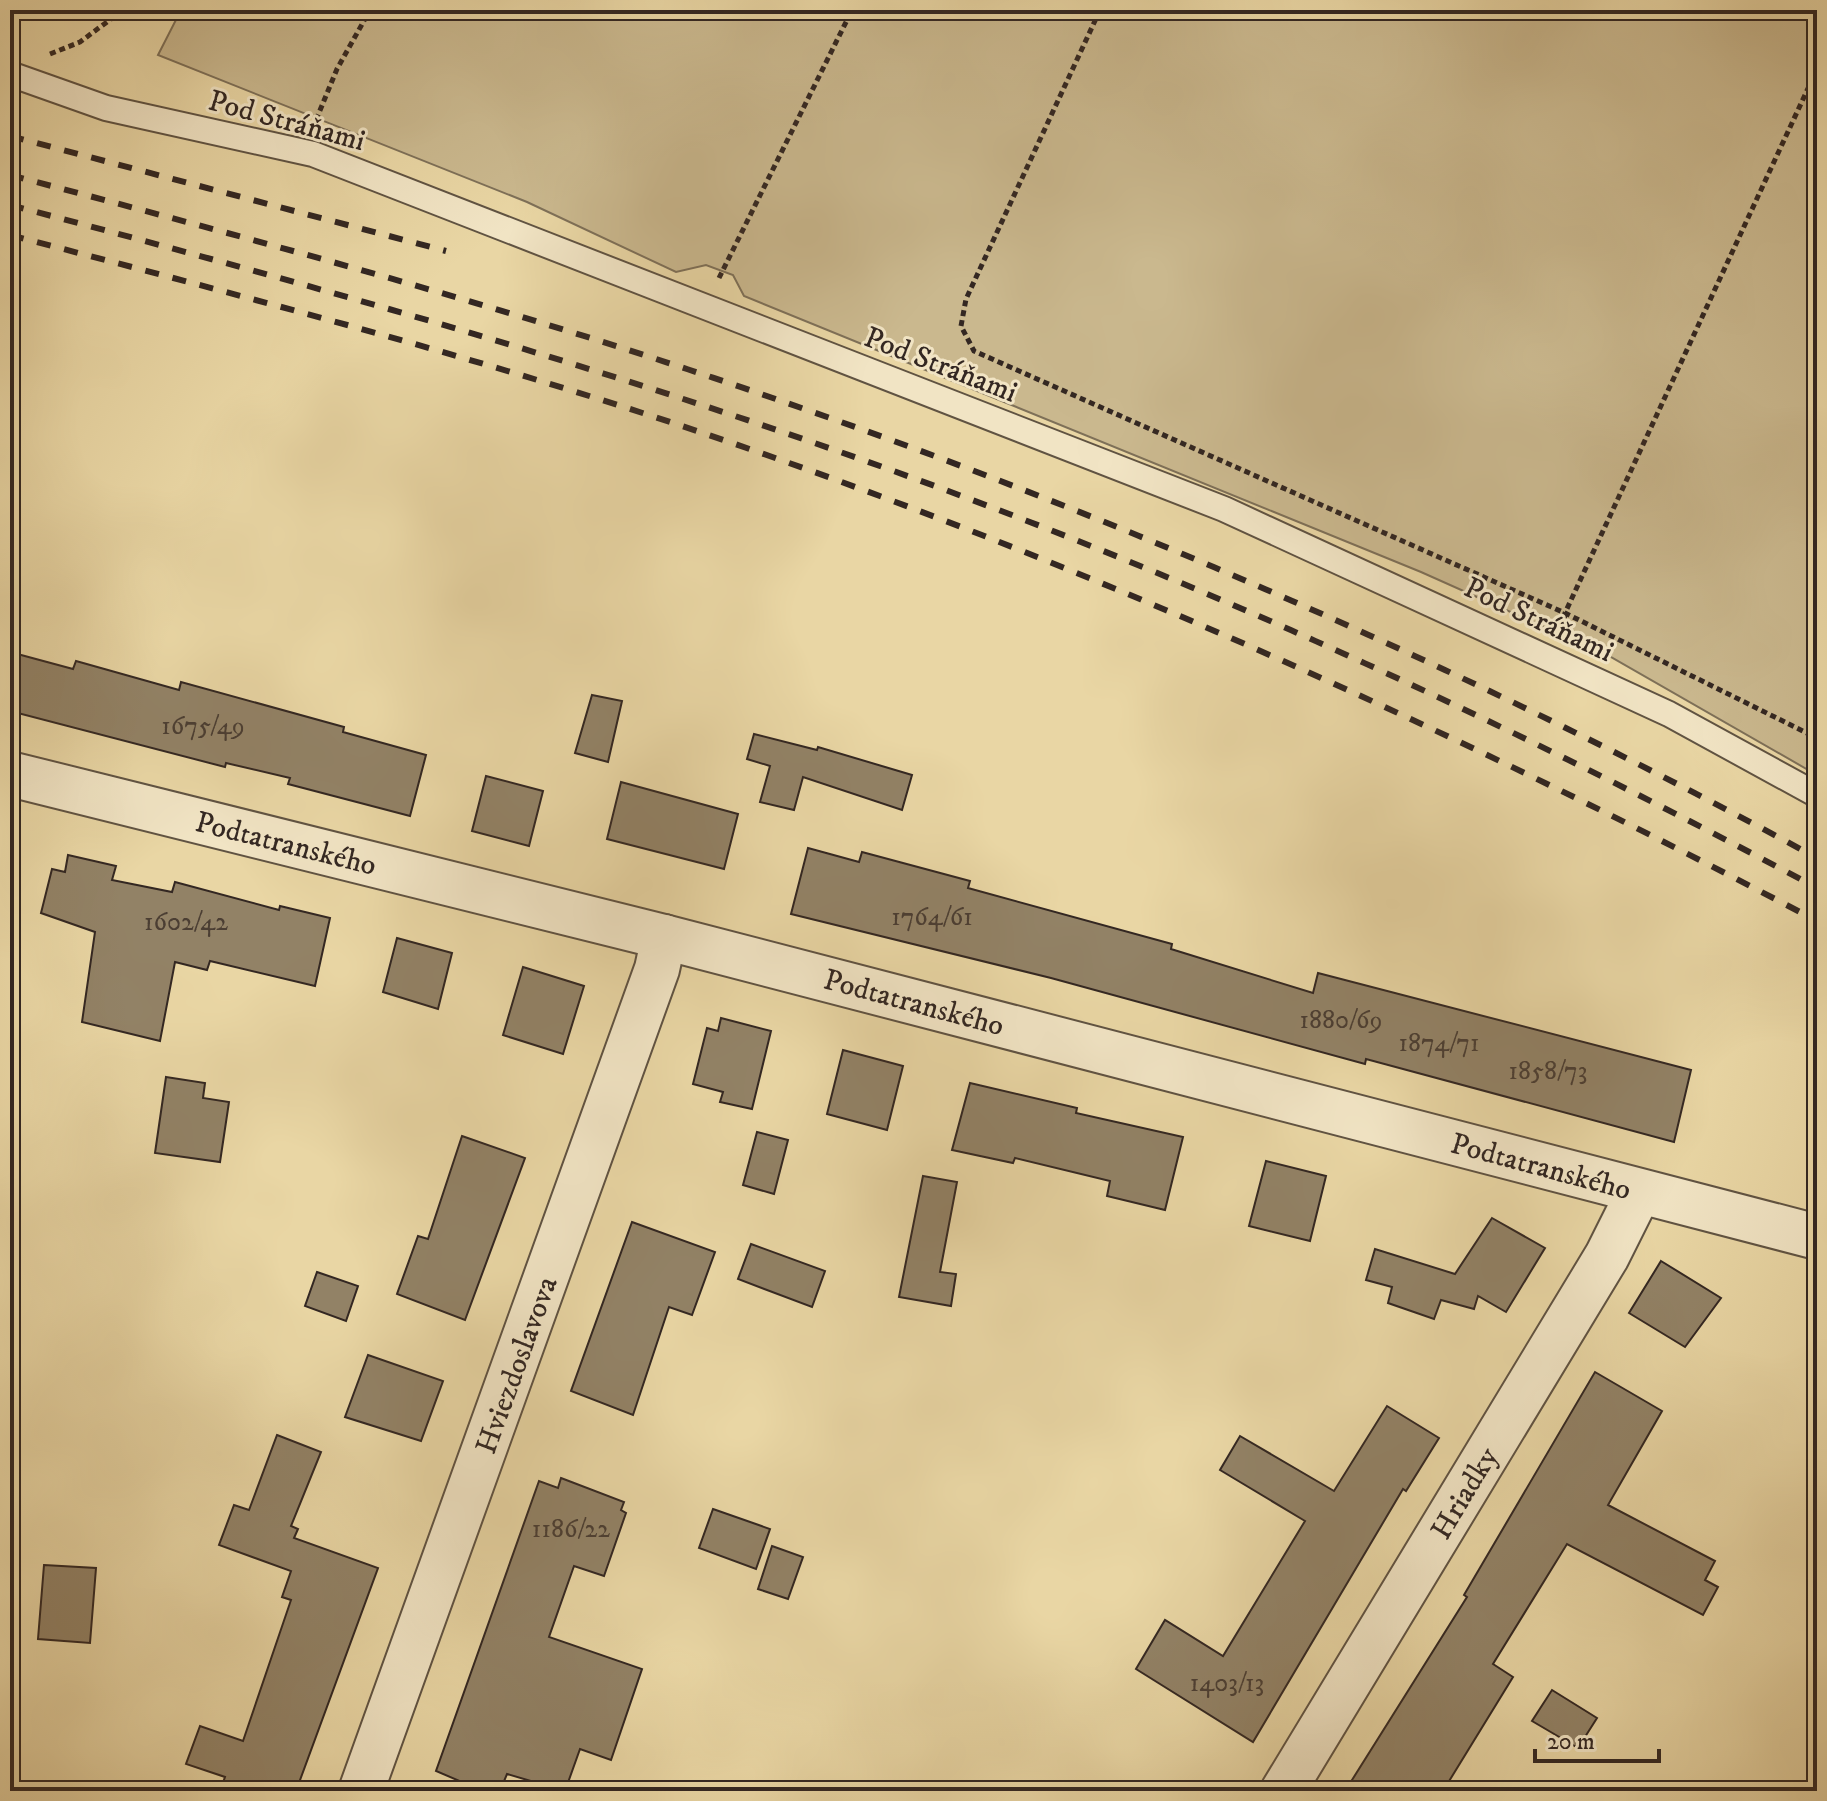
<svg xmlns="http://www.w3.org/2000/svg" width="1827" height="1801" font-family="'IM FELL DW Pica',serif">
  <rect width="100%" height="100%" fill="#e9d6a4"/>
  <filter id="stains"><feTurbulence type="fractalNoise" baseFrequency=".0025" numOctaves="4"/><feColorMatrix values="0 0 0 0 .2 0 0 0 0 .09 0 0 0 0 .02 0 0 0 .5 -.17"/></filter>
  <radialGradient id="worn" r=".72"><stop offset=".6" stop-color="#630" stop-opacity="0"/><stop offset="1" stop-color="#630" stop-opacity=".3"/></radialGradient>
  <path fill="#cab88e" stroke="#7e7058" stroke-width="2" d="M181,10H1817V775L1609,656L1421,572L744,296L733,275L706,265L676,272L527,202L158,55Z"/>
  <g fill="#928266" stroke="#332722" stroke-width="2">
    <path d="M10,652L73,669L76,661L179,690L181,682L344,727L343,732L426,755L410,816L288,784L290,778L226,763L225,767L10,711Z"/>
    <path d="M592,695L622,701L608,762L575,753Z"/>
    <path d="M754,734L817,750L818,747L912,775L902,810L803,777L794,810L760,802L770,766L747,759Z"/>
    <path d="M486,776L543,791L529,846L472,831Z"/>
    <path d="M621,782L738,814L724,869L607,839Z"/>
    <path d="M808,848L859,862L862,852L970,881L968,888L1172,944L1171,949L1313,993L1318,973L1691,1070L1674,1142L1366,1059L1365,1064L1051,978L791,914Z"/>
    <path d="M68,855L116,866L112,880L172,892L175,882L279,910L280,906L330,918L315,986L210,961L207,970L175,962L160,1041L82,1022L95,932L41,913L52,869L65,872Z"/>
    <path d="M397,938L452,953L438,1009L383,992Z"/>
    <path d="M523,967L584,986L563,1054L503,1035Z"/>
    <path d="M721,1018L771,1031L752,1109L720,1102L723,1092L693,1084L707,1028L718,1031Z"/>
    <path d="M843,1050L903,1066L887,1130L827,1114Z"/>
    <path d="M166,1077L205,1083L203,1098L229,1102L220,1162L155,1153Z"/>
    <path d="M970,1083L1077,1108L1076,1113L1183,1137L1165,1210L1107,1196L1110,1181L1015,1158L1013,1163L952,1150Z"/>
    <path d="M757,1132L788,1140L774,1194L743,1185Z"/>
    <path d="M462,1136L525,1158L465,1320L397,1294L418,1236L428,1239Z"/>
    <path d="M1266,1161L1326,1176L1310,1241L1249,1226Z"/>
    <path d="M923,1176L957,1182L940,1272L956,1274L951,1306L899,1297Z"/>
    <path d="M1492,1218L1545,1248L1506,1312L1478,1296L1474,1309L1441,1300L1434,1319L1388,1303L1392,1287L1366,1280L1375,1249L1455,1274Z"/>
    <path d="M632,1222L715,1252L692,1315L669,1307L633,1415L571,1391Z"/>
    <path d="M751,1244L825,1271L812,1307L738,1279Z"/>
    <path d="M1661,1261L1721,1298L1685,1347L1629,1313Z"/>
    <path d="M317,1272L358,1286L346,1321L305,1306Z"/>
    <path d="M368,1355L443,1381L421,1441L345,1417Z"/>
    <path d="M1595,1372L1662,1411L1608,1505L1715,1561L1705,1580L1718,1587L1703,1615L1567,1544L1493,1664L1513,1677L1443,1791H1370L1352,1780L1467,1597L1464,1595Z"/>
    <path d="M1387,1406L1439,1438L1406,1491L1403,1489L1253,1742L1136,1669L1165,1620L1223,1656L1305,1521L1220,1470L1240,1436L1334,1491Z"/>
    <path d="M277,1435L321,1452L291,1526L298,1529L294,1538L378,1568L296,1791H220L225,1777L186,1764L200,1726L243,1741L291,1600L282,1597L291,1571L219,1545L234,1505L249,1510Z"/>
    <path d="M561,1478L624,1502L621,1510L626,1513L604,1576L574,1566L549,1637L642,1669L611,1760L580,1749L565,1791L507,1774L500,1791H483L436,1771L539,1481L558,1488Z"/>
    <path d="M713,1509L770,1529L756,1569L699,1548Z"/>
    <path d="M772,1546L803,1557L788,1599L758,1589Z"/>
    <path d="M44,1565L96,1568L90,1643L38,1639Z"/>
    <path d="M1552,1690L1597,1718L1578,1748L1532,1721Z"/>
  </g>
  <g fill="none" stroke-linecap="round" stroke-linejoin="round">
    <defs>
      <path id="service" d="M10,74L106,108L313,154L1224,509L1669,714L1817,795"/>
      <g id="minor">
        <path d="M10,774L664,937L1817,1237"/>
        <path d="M361,1791L657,969L664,937"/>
        <path d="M1283,1791L1607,1256L1639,1192"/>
      </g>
    </defs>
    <use href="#service" stroke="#605342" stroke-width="28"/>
    <use href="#minor" stroke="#605342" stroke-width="48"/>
    <g stroke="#332722" stroke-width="5" stroke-dasharray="6 4" stroke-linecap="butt">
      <path d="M1100,10L966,299L961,326L974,351L1565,613L1817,738"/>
      <path d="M50,54L80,42L123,10"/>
      <path d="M316,120L337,69L370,10"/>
      <path d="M719,278L852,10"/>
      <path d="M1563,628L1565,613L1817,69"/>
    </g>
    <use href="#service" stroke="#f1e4c4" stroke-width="24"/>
    <use href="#minor" stroke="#f1e4c4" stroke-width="44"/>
    <g stroke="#332722" stroke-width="6" stroke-dasharray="14 14" stroke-linecap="butt">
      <path d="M10,136L446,251"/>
      <path d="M10,175C214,229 418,283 619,347C1033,479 1435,650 1817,858"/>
      <path d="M10,205C343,293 674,386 996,509C1278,616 1552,746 1817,888"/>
      <path d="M10,235C242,296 475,356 703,433C1088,564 1457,731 1817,921"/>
    </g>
  </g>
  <g text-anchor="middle" stroke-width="6" stroke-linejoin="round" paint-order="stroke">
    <g font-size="26" fill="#4b3e33">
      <text x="203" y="734">1675/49</text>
      <text x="932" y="925">1764/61</text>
      <text x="186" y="930">1602/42</text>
      <text x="1341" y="1028">1880/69</text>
      <text x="1439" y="1051">1874/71</text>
      <text x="1548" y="1079">1858/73</text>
      <text x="571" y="1537">1186/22</text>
      <text x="1227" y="1691">1403/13</text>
    </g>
    <g font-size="30" fill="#332722" stroke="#f1e4c4">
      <text transform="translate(287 120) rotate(15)" y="10">Pod Stráňami</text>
      <text transform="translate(941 364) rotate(21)" y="10">Pod Stráňami</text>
      <text transform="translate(1539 619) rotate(25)" y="10">Pod Stráňami</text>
      <text transform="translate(286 843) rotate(14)" y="10">Podtatranského</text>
      <text transform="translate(914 1002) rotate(15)" y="10">Podtatranského</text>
      <text transform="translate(1541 1166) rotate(15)" y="10">Podtatranského</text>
      <text transform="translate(516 1365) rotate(-70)" y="10">Hviezdoslavova</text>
      <text transform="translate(1464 1493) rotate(-59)" y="10">Hriadky</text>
    </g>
  </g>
  <rect width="1827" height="1801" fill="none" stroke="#e9d6a4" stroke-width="40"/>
  <rect x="12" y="12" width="1803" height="1777" fill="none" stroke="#332722" stroke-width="4"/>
  <rect x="20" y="20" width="1787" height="1761" fill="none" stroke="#332722" stroke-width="2"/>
  <path d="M1535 1749v12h124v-12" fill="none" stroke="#332722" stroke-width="4"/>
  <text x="1547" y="1749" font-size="24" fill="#332722" stroke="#f1e4c4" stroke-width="6" paint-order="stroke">20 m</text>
  <rect width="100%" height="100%" filter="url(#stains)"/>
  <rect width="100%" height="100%" fill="url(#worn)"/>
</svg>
